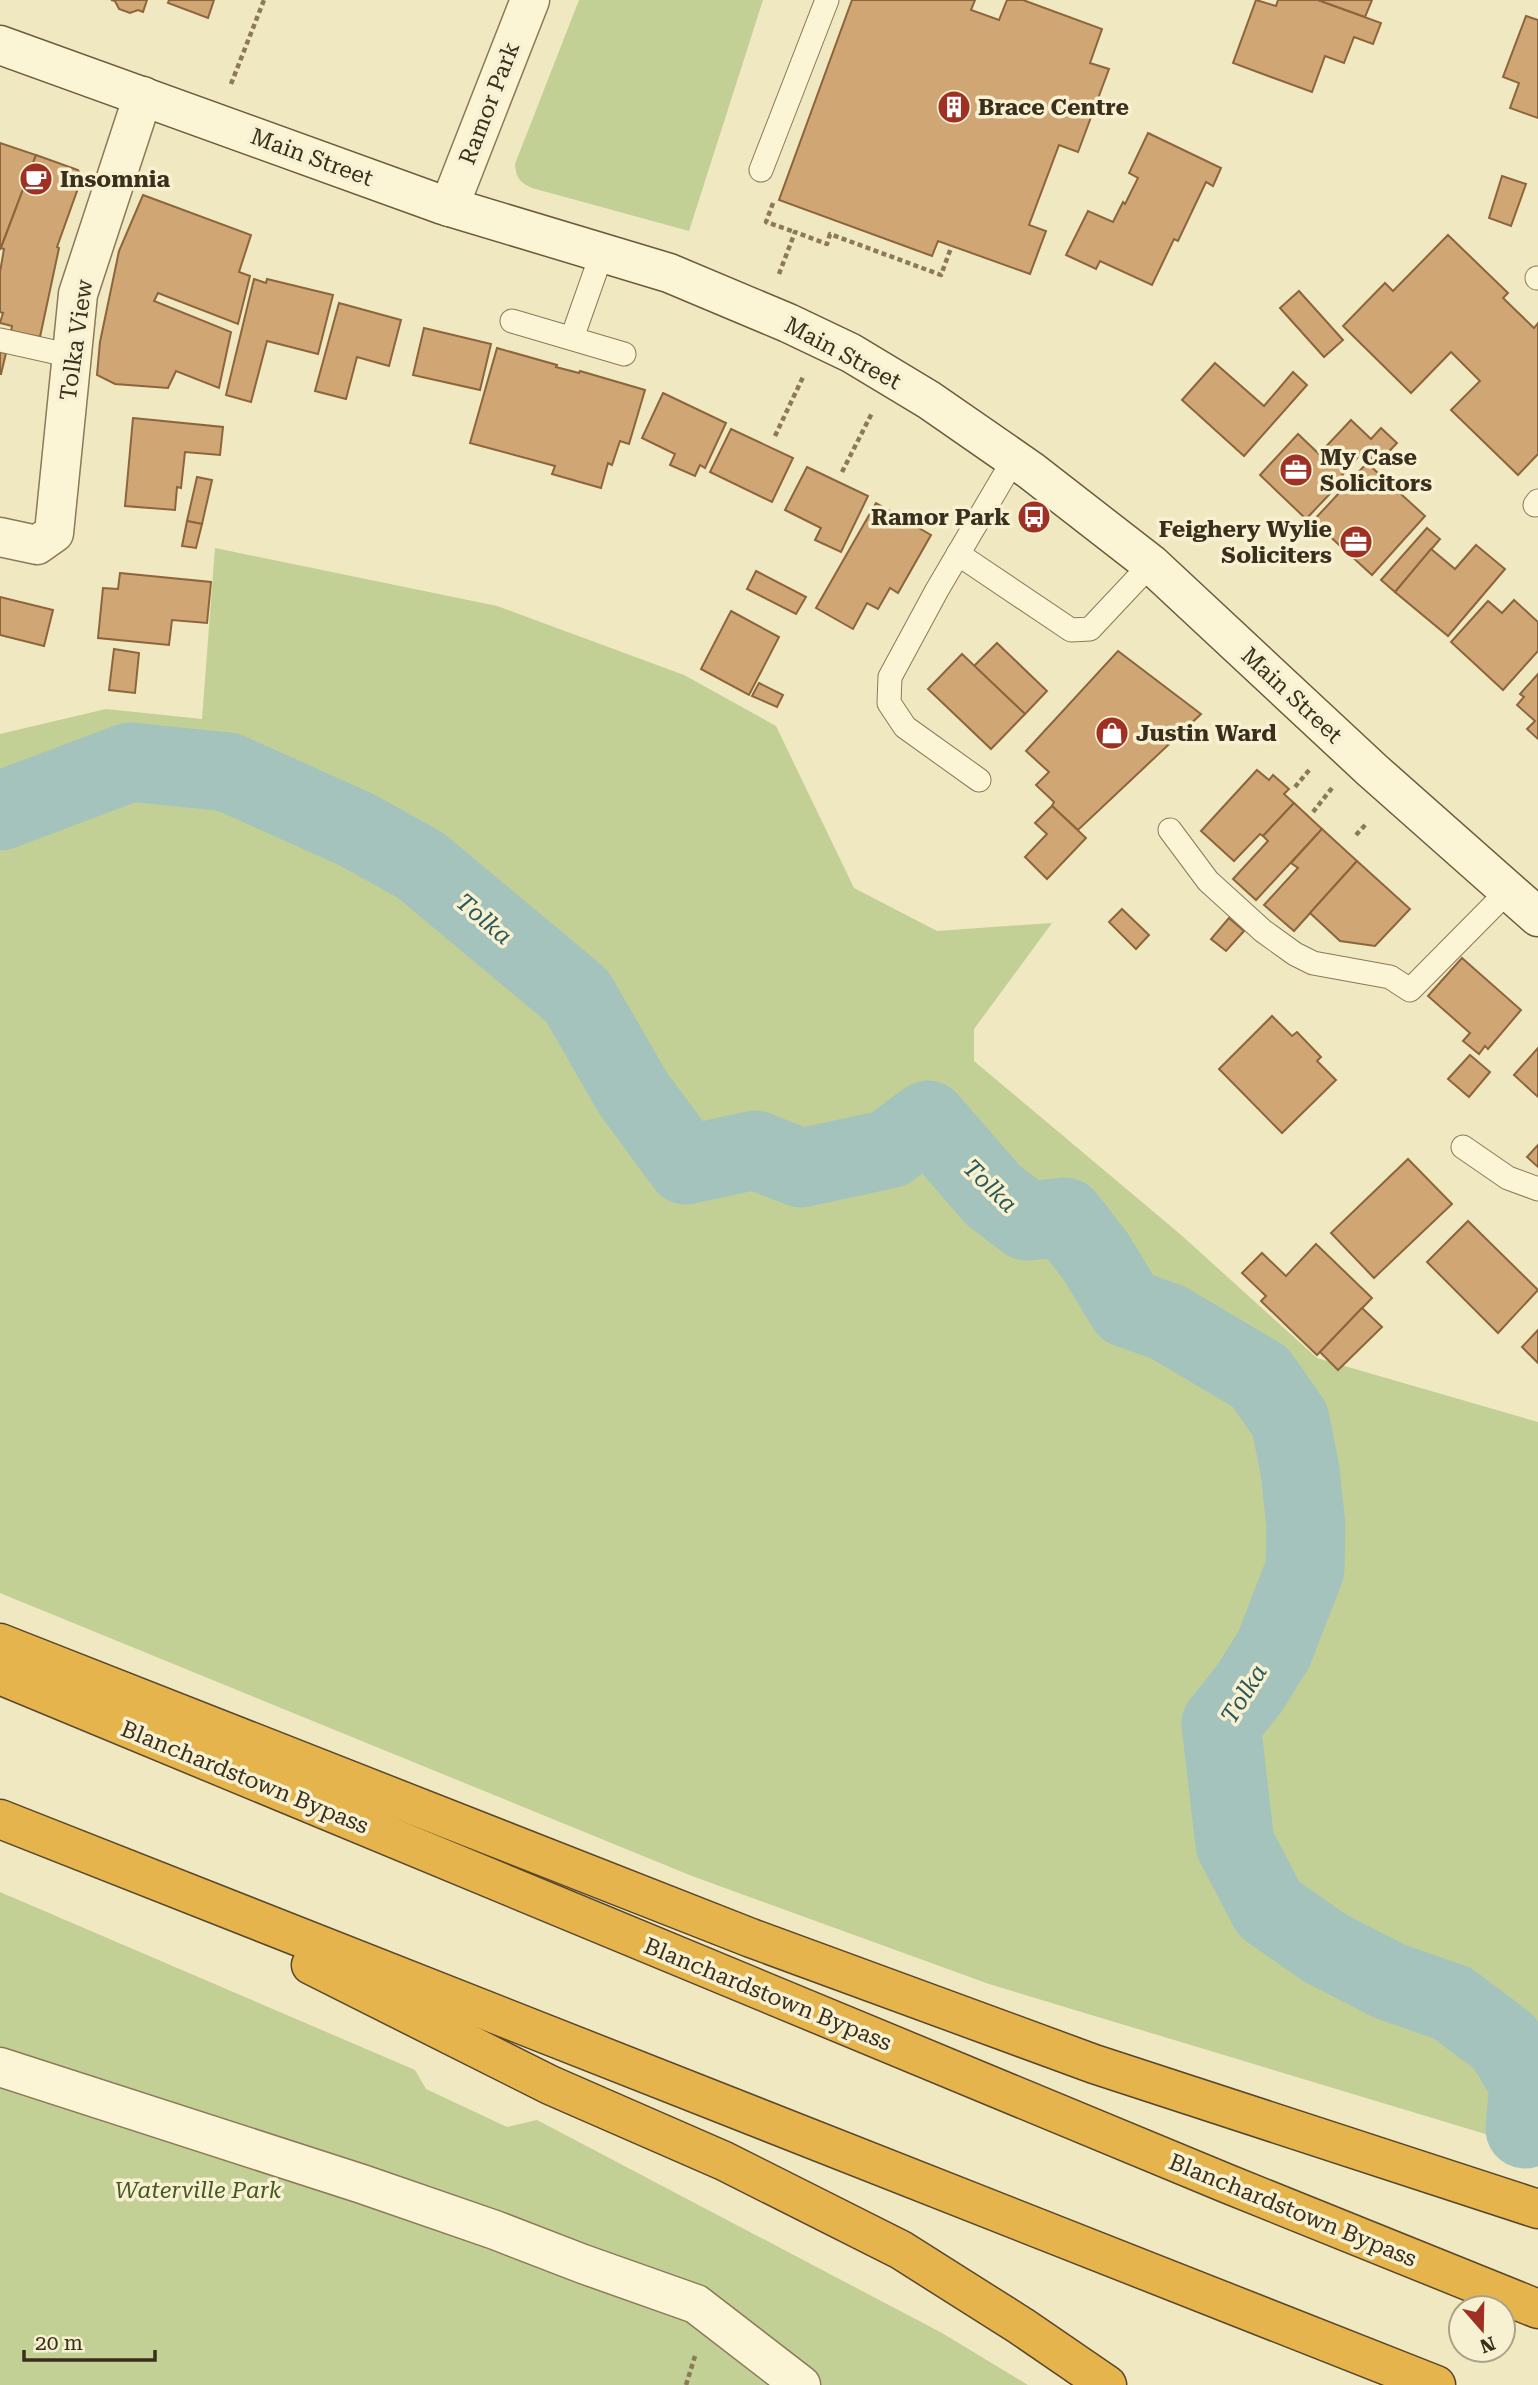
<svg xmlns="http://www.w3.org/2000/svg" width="1538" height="2385" font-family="'Roboto Serif',serif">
  <rect width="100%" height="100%" fill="#f0e8c1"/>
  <g fill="#c2cf95">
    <path d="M579,0H763L689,231L532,188C519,182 516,177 515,164Z"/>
    <path d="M215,548L497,606L684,675L776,726L854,888L937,931L1052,923L974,1029V1061L1180,1234L1317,1358L1538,1422V2150L989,1984L692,1876L0,1593V734L106,709L202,719Z"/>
    <path d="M0,1892L415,2070L426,2089L507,2127L537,2120L942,2333L1028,2385H0Z"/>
  </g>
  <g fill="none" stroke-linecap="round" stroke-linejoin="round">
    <path stroke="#a4c3bd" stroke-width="79" d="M0,811L130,762L228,772L357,830L420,865L577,996L633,1093L686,1165L755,1150L801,1168L889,1149L928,1120L993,1195L1027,1221L1065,1217L1096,1257L1127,1308L1167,1322L1260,1377L1290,1420L1300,1470L1306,1526L1305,1569L1274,1649L1249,1689L1221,1724L1235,1844L1269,1909L1325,1948L1389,1981L1452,2003L1504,2042L1529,2083L1525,2129"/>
  </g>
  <g fill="#d1a675" stroke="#8c653c" stroke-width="2">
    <path d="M111,0H147L143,12L138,10L130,13L119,9L115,1Z"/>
    <path d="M169,0H214L208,18L168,3Z"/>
    <path d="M852,0H975L971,10L999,20L1007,0H1023L1102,29L1090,63L1109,69L1078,152L1059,145L1029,225L1046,231L1030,274L938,241L932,256L779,200Z"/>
    <path d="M1256,0L1276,6L1278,0H1318L1381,23L1373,44L1354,37L1344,63L1325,56L1312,92L1233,63Z"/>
    <path d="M1318,0H1372L1365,17Z"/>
    <path d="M1526,16L1538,20V118L1510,108L1519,83L1503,77Z"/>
    <path d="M1148,133L1221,168L1213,186L1206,182L1178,241L1174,239L1152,285L1100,261L1096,269L1066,255L1088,211L1113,222L1123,202L1125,204L1138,178L1129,173Z"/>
    <path d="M0,143L36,155L0,250Z"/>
    <path d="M36,155L78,170L82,177L57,247L59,248L40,337L11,331L12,326L0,323L3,313L0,312V272L4,249L1,248Z"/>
    <path d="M1502,176L1526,184L1511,226L1489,218Z"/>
    <path d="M143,195L251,235L239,272L250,276L238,324L158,293L154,301L231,332L219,388L176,371L168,388L115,384L97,375L100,342L119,251Z"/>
    <path d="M1448,235L1508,293L1503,298L1534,328L1538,323V454L1518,475L1451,410L1480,381L1451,352L1411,393L1343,326L1385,283L1393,291Z"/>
    <path d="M254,279L266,283L267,279L333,295L318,354L267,341L251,402L226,395Z"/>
    <path d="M1299,291L1343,340L1324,357L1280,308Z"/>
    <path d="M339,303L401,320L389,366L357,357L346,399L315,391Z"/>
    <path d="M424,328L491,344L480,390L413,375Z"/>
    <path d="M497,348L557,365L556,367L579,373L580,371L645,390L629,444L620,441L612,465L608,463L601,488L552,474L555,466L470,443Z"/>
    <path d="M0,352L6,353L1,374H0Z"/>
    <path d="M1215,363L1264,406L1293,372L1307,385L1244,456L1182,400Z"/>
    <path d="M663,393L726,423L705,468L700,465L695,476L670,465L675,454L642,438Z"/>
    <path d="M133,418L223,427L220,455L185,452L181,488L177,487L175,510L125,506Z"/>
    <path d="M1351,420L1371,439L1381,428L1397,443L1377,464L1363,451L1342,475L1345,478L1306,519L1260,475L1298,434L1319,454Z"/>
    <path d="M731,429L793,458L772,502L710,472Z"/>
    <path d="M1367,463L1425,516L1372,575L1313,521Z"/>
    <path d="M807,467L868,496L841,552L815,540L821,528L785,510Z"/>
    <path d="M197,477L212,480L202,524L187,521Z"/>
    <path d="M876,503L931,535L898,593L890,588L878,609L867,603L853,629L816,608Z"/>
    <path d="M187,521L202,524L196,548L182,546Z"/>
    <path d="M1427,528L1440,539L1395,592L1381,580Z"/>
    <path d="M1476,545L1505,569L1448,636L1395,592L1431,549L1455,569Z"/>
    <path d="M756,571L806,597L796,614L747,589Z"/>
    <path d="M120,573L211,582L207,623L172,620L169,645L98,638L103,588L118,589Z"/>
    <path d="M0,597L53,610L44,646L0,635Z"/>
    <path d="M1514,600L1538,622V651L1503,690L1451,642L1488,601L1502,613Z"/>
    <path d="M731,611L779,637L749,695L701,669Z"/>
    <path d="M997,643L1047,691L1025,714L974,666Z"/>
    <path d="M114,649L139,653L135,693L109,690Z"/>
    <path d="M1118,651L1201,714L1078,830L1052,806L1054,802L1036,785L1049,772L1026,751Z"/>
    <path d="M962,654L1025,714L991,749L928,689Z"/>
    <path d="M1538,674V739L1527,729L1535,721L1517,705L1524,697L1520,694Z"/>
    <path d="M759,683L783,695L777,707L752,696Z"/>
    <path d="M1257,770L1269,780L1273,775L1289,789L1284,794L1294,803L1263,836L1260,834L1234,861L1201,831Z"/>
    <path d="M1294,803L1322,829L1256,900L1233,879L1268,841L1263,836Z"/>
    <path d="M1052,806L1086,838L1047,879L1025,857L1047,834L1035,823Z"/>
    <path d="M1322,829L1357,861L1294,931L1264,905L1298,868L1291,863Z"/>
    <path d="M1357,861L1410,909L1375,946L1340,941L1310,913Z"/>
    <path d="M1122,909L1149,935L1136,949L1109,922Z"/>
    <path d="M1229,918L1244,931L1226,951L1211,939Z"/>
    <path d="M1462,958L1521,1010L1488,1049L1485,1046L1479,1054L1463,1041L1470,1033L1428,996Z"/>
    <path d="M1272,1016L1292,1036L1297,1032L1321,1057L1317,1061L1336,1080L1282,1133L1219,1069Z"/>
    <path d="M1538,1048V1097L1514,1075Z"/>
    <path d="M1470,1055L1490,1072L1469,1097L1448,1079Z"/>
    <path d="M1538,1145V1167L1527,1157Z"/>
    <path d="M1408,1159L1452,1204L1374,1278L1331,1233Z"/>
    <path d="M1468,1221L1538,1290L1498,1333L1427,1262Z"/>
    <path d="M1316,1244L1372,1298L1317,1355L1261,1301L1266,1296L1242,1273L1262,1253L1286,1276Z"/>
    <path d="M1362,1308L1382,1327L1338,1370L1320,1352Z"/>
    <path d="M1538,1330V1363L1522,1347Z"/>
  </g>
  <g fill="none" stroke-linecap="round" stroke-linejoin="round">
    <defs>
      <g id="lane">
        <path d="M761,170L827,0"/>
        <path d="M1537,278H1538"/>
        <path d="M512,321L624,354"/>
        <path d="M572,338L602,253"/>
        <path d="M0,340L72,356"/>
        <path d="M1535,505L1538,501"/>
        <path d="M958,554L1071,630L1090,629L1151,564"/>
        <path d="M979,780L905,727L889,703L890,677L937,590L1014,459"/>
        <path d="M1170,830L1208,881L1263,931L1295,954L1313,963L1390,977L1410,990L1508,891"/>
        <path d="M1463,1147L1508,1178L1538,1189"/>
      </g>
      <g id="street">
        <path d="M449,207L530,0"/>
        <path d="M0,537L37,545L54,533L78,294L143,96"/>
        <path d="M0,2067L362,2184L495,2230L583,2264L696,2304L801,2385"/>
      </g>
      <path id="secondary" d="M0,45L440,204L669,273L788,323L851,353L929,400L1030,470L1151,564L1372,770L1538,917"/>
      <g id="highway">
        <path d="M0,1643L751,1938L1094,2064L1538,2209"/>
        <path d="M0,1675L1228,2184L1538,2309"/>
        <path d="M0,1819L1436,2385"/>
        <path d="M311,1965L550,2085L724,2161L901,2250L1021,2326L1107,2385"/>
      </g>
    </defs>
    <use href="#lane" stroke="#8b7958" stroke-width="25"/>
    <use href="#street" stroke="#8b7958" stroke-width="41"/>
    <use href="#secondary" stroke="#6d5a3b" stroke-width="41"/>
    <use href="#highway" stroke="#59462c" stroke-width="41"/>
    <g stroke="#8b7958" stroke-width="4.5" stroke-dasharray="5 3.5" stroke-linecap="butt">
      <path d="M231,84L264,0"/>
      <path d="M773,203L766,222L795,232"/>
      <path d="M779,274L795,232L827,244L830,234L941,275L952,245"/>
      <path d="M775,436L803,377"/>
      <path d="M842,472L872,413"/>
      <path d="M1295,787L1310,769"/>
      <path d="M1313,812L1332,788"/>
      <path d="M1356,835L1367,823"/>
      <path d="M686,2385L695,2356"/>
    </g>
    <use href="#lane" stroke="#fbf4d5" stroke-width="23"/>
    <use href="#street" stroke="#fbf4d5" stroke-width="38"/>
    <use href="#secondary" stroke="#fbf4d5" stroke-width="38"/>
    <use href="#highway" stroke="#e5b44d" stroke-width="38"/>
  </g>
  <defs>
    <symbol id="building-disc" viewBox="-11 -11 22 22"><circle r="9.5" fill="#9e3124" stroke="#f7f1d1"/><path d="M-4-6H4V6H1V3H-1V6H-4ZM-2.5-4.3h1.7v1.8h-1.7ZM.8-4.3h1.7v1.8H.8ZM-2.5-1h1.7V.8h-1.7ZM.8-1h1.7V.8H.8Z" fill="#fff"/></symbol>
    <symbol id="cafe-disc" viewBox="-11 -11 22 22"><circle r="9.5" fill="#9e3124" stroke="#f7f1d1"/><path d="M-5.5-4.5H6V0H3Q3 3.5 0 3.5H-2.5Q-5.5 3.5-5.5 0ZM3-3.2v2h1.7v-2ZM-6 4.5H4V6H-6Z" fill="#fff"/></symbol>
    <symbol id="office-disc" viewBox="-11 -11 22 22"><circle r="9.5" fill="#9e3124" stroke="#f7f1d1"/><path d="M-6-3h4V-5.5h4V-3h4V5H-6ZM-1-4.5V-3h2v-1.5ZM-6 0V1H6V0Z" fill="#fff"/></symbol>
    <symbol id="bus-disc" viewBox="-11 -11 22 22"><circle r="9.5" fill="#9e3124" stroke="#f7f1d1"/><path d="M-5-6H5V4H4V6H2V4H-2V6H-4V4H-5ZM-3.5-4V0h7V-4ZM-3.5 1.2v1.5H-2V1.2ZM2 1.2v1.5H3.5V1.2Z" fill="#fff"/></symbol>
    <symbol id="shop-disc" viewBox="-11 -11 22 22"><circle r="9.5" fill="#9e3124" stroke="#f7f1d1"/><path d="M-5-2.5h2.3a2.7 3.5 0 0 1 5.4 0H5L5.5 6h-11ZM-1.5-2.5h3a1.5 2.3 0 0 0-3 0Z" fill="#fff"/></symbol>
  </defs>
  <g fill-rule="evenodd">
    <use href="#building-disc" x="935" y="88" width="38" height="38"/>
    <use href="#cafe-disc" x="17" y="160" width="38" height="38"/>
    <use href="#office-disc" x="1277" y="451" width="38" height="38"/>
    <use href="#bus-disc" x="1015" y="498" width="38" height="38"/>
    <use href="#office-disc" x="1337" y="523" width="38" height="38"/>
    <use href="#shop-disc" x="1093" y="714" width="38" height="38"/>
  </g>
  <g text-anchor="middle" stroke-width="7" stroke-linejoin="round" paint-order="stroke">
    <g font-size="23" fill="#3a2e1d" stroke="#f7f1d1">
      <text transform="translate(489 103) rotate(-69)" y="8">Ramor Park</text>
      <text transform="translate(312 157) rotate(20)" y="8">Main Street</text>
      <text transform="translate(76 340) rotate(-82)" y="8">Tolka View</text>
      <text transform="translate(843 353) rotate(28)" y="8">Main Street</text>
      <text transform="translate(1292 695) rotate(43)" y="8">Main Street</text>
      <text transform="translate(245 1777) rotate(22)" y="8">Blanchardstown Bypass</text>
      <text transform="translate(768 1994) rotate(22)" y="8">Blanchardstown Bypass</text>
      <text transform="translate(1293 2210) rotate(22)" y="8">Blanchardstown Bypass</text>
    </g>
    <g font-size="23" font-weight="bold" fill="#3a2e1d" stroke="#f7f1d1" text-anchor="start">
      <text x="978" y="115">Brace Centre</text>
      <text x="60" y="187">Insomnia</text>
      <text x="1320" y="465">My Case<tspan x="1320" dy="26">Solicitors</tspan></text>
      <text x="1010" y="525" text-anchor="end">Ramor Park</text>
      <text x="1332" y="537" text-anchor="end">Feighery Wylie<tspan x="1332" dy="26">Soliciters</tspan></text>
      <text x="1136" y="741">Justin Ward</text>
    </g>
    <g font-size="23" font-style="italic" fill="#445822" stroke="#f7f1d1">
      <text x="198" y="2198">Waterville Park</text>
    </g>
    <g font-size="24" font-style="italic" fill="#2b585b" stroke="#f7f1d1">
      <text transform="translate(484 919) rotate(40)" y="8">Tolka</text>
      <text transform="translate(990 1186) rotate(44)" y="8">Tolka</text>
      <text transform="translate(1244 1694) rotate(-58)" y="8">Tolka</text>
    </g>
  </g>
  <g transform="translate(1482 2329) rotate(160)"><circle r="33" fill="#f7f1d1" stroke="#aba389" stroke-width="2"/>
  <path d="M0-5L12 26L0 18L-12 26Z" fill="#9e3124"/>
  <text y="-10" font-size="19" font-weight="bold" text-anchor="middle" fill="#3a2e1d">N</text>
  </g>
  <path d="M24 2350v10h131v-10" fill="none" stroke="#3a2e1d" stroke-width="3.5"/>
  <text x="35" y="2350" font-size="21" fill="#3a2e1d" stroke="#f7f1d1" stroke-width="5" paint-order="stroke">20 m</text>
</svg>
